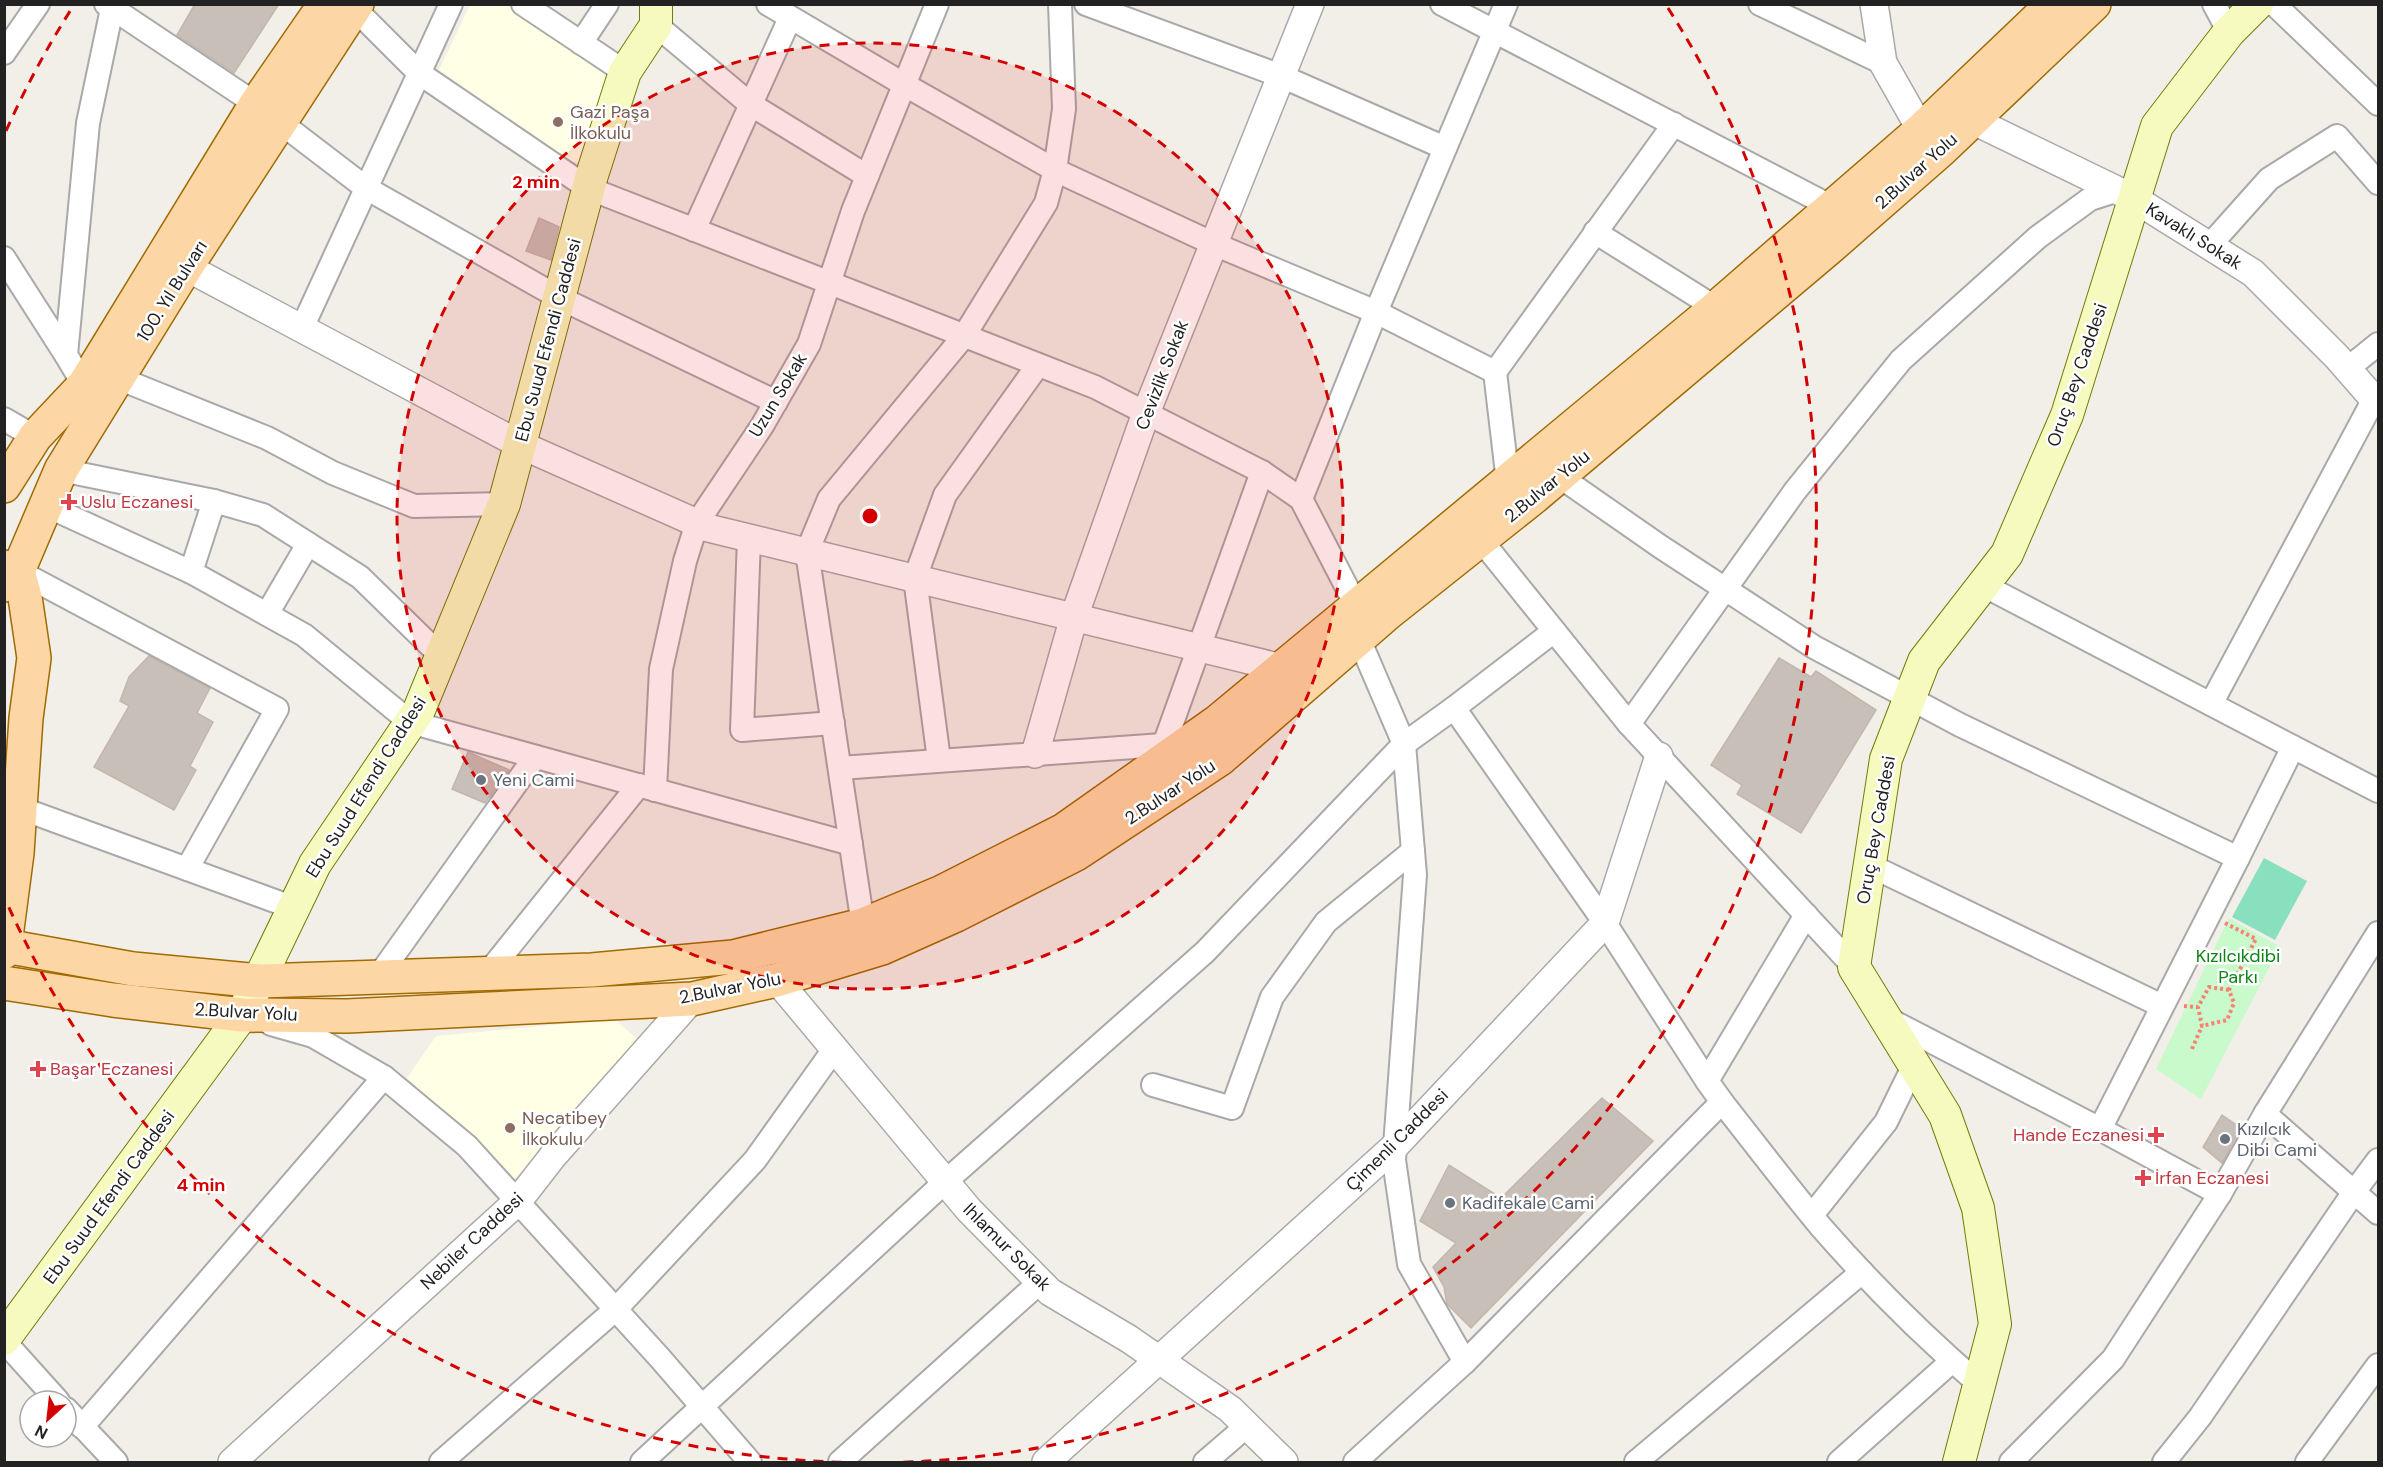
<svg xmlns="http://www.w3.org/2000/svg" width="2383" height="1467" font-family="'DM Sans',sans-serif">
  <rect width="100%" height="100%" fill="#f2efe9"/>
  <g fill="#ffffe5">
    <path d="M470,5H509L615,82L588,165L571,161L439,70Z"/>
    <path d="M615,1019L640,1042L514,1179L407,1078L436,1036Z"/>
  </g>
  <path fill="#c8facc" d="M2229,918L2280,947L2201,1099L2156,1069Z"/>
  <path fill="#88e0be" d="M2264,858L2307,881L2275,940L2232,917Z"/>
  <g fill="#c7bfb8" stroke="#c4b6ab" stroke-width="1.5">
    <path d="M195,4H279L234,73L177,35Z"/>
    <path d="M539,218L559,227L551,260L526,251Z"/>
    <path d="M149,656L210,688L197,713L213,722L190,766L196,770L174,810L94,767L129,706L120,701L129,677Z"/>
    <path d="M1779,658L1811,677L1816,671L1876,710L1801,833L1737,794L1742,785L1711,765Z"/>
    <path d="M468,752L509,770L485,803L452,789Z"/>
    <path d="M1602,1098L1653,1141L1471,1328L1447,1304L1444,1287L1433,1267L1456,1243L1420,1221L1449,1165L1501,1198Z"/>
    <path d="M2222,1115L2241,1128L2222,1163L2203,1147Z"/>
  </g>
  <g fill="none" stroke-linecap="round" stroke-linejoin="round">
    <defs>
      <g id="minor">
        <path d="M106,4L256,104"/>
        <path d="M523,4L625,72"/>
        <path d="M768,4L905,85L1055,170L1214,244L1376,312L1495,372L1674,124"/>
        <path d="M1086,4L1281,76L1445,148"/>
        <path d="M1442,4L1832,207"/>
        <path d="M1760,4L1883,63"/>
        <path d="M2214,4L2229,32"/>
        <path d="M2274,4L2378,104"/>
        <path d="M354,8L419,73L588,188L1095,387L1262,472"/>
        <path d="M656,25L750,104L867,176"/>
        <path d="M581,43L607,4"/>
        <path d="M4,53L38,4"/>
        <path d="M281,123L366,188L560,298L776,402"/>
        <path d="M694,230L790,18"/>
        <path d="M1595,232L1716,308"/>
        <path d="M2210,245L2269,179L2337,136L2378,183"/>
        <path d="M4,258L66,355"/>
        <path d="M302,328L451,4"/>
        <path d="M2347,369L2378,344"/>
        <path d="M1495,372L1508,482"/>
        <path d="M118,378L267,438L333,473L414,506L504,504"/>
        <path d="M84,385L66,355L88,123L113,4"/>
        <path d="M4,419L35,437"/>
        <path d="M61,470L214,501L263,515L360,577L441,656"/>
        <path d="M1559,476L1661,547L1814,647L1960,725L2238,858L2100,1129L1886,1018"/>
        <path d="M1301,499L1376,312L1506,4"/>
        <path d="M47,506L191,572L304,635L410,722L851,844"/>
        <path d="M749,538L742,730L833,723"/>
        <path d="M1481,540L1629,724L1795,491L1901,360L2038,237L2090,199L2118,190"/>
        <path d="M18,571L277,709L187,869"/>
        <path d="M191,572L214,501"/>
        <path d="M1983,585L2293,747L2238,858"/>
        <path d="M267,614L308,544"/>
        <path d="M2211,704L2374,399"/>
        <path d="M1454,708L1554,631"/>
        <path d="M1629,724L1854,967"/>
        <path d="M1404,744L1415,875L1394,1160L1409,1264L1465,1362L1722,1102L1707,1081"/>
        <path d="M1164,745L1262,472L1301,499L1356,605L1359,639L1404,744L1454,708L1605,923L1707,1081L1806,915"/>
        <path d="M2293,747L2378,791"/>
        <path d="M939,760L915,578L945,495L1038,365"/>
        <path d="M840,768L1176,744"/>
        <path d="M655,790L661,669L685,561L697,523L762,426L809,344L853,211L937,4"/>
        <path d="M20,808L294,908"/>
        <path d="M1869,865L2162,1006"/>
        <path d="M863,925L807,552L829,499L964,336L1046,203L1055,170L1064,109L1060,4"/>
        <path d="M488,973L639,785"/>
        <path d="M378,977L535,757"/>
        <path d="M271,1024L313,1036L384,1077L467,1146L659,1357L750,1462"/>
        <path d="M1153,1085L1232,1108L1272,997L1326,922L1413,851"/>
        <path d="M1722,1102C1755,1144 1787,1186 1821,1227C1870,1283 1923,1336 1979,1384"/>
        <path d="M2265,1114L2378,1213"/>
        <path d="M2100,1129L2220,1194"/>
        <path d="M1812,1215L1886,1122L1914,1065"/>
        <path d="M4,1341L58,1401"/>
        <path d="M66,1409L116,1462"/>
        <path d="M82,1427L384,1077"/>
        <path d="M441,1462L616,1309L755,1160L835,1048"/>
        <path d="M642,1462L946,1181L1205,952L1404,744"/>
        <path d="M840,1462L1040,1282"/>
        <path d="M1205,1462L1248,1425"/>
        <path d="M1355,1462L1465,1362"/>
        <path d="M1636,1462L1862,1272"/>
        <path d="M1839,1462L1952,1361"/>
        <path d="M2011,1462L2113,1359L2220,1194L2265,1114L2378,933"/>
        <path d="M2164,1462L2200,1417L2354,1192L2378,1160"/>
        <path d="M2307,1462L2378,1365"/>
      </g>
      <g id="tertiary">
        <path d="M1874,4L1883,63L1921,130"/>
        <path d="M1972,120L2133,198L2253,273L2337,357L2378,404"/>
        <path d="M186,267L521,445L708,528L1282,668"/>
        <path d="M1035,754L1074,617L1146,413L1310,4"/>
        <path d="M777,980L969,1210L1050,1292L1129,1339L1230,1409L1284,1462"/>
        <path d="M232,1462L518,1201L553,1156L692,999"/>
        <path d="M1046,1462L1395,1146L1605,923L1659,756"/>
      </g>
      <g id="secondary">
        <path d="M4,1339L242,1015L315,864L419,710L504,504L592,175L625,72L656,25V4"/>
        <path d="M1959,1462L1995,1324L1978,1208L1945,1115L1854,967L1886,759L1924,661L2007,554L2067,415L2157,126L2229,32L2257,4"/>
      </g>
      <g id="primary">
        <path d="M4,486L35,437L84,385L256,104L325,4"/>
        <path d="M4,567L18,571L25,597L34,658L26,718L17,853L4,952"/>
        <path d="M4,585L18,571L61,470L186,267L357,4"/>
        <path d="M5,946L133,969L260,981L592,970L733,957L863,925L942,892L1064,830L1217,722L1716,308L1921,130L2053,4"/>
        <path d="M4,983L113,1000L242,1015L347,1016L692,999L777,980L882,948L956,915L1076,854L1220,759L1388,613L1534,497L1828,249L1941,150L2094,4"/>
      </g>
    </defs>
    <use href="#minor" stroke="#a9a9a9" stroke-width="26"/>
    <use href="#tertiary" stroke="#a9a9a9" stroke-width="30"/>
    <use href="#secondary" stroke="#707d05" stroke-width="34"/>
    <use href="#primary" stroke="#a06b00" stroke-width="36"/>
    <g stroke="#fa8072" stroke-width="4" stroke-dasharray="3 3" stroke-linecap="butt">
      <path d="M2225,923L2256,939L2229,990L2234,1003L2227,1020L2202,1026L2198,1007L2209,987L2229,990"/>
      <path d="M2184,1006L2198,1007"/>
      <path d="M2192,1049L2202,1026"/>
    </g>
    <use href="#minor" stroke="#fff" stroke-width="22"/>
    <use href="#tertiary" stroke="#fff" stroke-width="27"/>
    <use href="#secondary" stroke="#f7fabf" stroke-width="32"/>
    <use href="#primary" stroke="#fcd6a4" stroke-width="33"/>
  </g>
  <circle cx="870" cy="516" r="473" fill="#d40000" fill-opacity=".12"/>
  <g fill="none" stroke="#d40000" stroke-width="3" stroke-dasharray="10 8">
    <circle cx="870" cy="516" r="473"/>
    <path d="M6 131A946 946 0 0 1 72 8M1668 8A946 946 0 1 1 6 901"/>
  </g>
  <g fill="#8d6e63" stroke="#fff" stroke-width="2">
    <circle cx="558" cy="122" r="6"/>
    <circle cx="510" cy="1128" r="6"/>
  </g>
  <g fill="#e0444e" stroke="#fff" stroke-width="2">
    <path d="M66 493h6v6h6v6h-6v6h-6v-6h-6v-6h6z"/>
    <path d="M35 1060h6v6h6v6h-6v6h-6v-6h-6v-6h6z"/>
    <path d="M2153 1126h6v6h6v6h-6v6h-6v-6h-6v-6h6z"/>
    <path d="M2140 1169h6v6h6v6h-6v6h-6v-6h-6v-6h6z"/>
  </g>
  <g fill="#6b7280" stroke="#fff" stroke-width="2">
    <circle cx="481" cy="780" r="6"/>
    <circle cx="2225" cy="1139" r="6"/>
    <circle cx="1450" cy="1203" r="6"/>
  </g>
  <g text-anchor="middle" stroke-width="5" stroke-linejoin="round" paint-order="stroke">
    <g font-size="18" fill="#785e54" stroke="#fff" text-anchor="start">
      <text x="570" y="118">Gazi Paşa<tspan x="570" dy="21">İlkokulu</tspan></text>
      <text x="522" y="1124">Necatibey<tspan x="522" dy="21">İlkokulu</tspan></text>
    </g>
    <g font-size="18" fill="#222" stroke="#fff">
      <text transform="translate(1916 171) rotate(-42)" y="6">2.Bulvar Yolu</text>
      <text transform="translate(2194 236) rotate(32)" y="6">Kavaklı Sokak</text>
      <text transform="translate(172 291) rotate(-58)" y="6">100. Yıl Bulvarı</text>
      <text transform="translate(548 340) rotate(-75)" y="6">Ebu Suud Efendi Caddesi</text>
      <text transform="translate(1162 375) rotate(-69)" y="6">Cevizlik Sokak</text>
      <text transform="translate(2077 375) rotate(-71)" y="6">Oruç Bey Caddesi</text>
      <text transform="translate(778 395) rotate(-59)" y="6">Uzun Sokak</text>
      <text transform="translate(1547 486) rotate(-39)" y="6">2.Bulvar Yolu</text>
      <text transform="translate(366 787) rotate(-58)" y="6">Ebu Suud Efendi Caddesi</text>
      <text transform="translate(1170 792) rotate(-33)" y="6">2.Bulvar Yolu</text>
      <text transform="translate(1876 830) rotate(-80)" y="6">Oruç Bey Caddesi</text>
      <text transform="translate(730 988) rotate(-11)" y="6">2.Bulvar Yolu</text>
      <text transform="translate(246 1012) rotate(3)" y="6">2.Bulvar Yolu</text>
      <text transform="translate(1397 1140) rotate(-45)" y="6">Çimenli Caddesi</text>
      <text transform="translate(109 1197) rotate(-54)" y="6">Ebu Suud Efendi Caddesi</text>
      <text transform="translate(472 1241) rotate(-43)" y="6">Nebiler Caddesi</text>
      <text transform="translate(1007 1247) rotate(45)" y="6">Ihlamur Sokak</text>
    </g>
    <g font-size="18" fill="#be3a42" stroke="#fff" text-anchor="start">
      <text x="81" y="508">Uslu Eczanesi</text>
      <text x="50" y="1075">Başar Eczanesi</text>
      <text x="2144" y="1141" text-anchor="end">Hande Eczanesi</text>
      <text x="2155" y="1184">İrfan Eczanesi</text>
    </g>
    <g font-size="18" fill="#5b616d" stroke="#fff" text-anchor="start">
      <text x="493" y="786">Yeni Cami</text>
      <text x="2237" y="1135">Kızılcık<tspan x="2237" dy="21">Dibi Cami</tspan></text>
      <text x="1462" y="1209">Kadifekale Cami</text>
    </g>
    <g font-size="18" fill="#0c8416" stroke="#fff">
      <text x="2238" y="962">Kızılcıkdibi<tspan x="2238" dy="21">Parkı</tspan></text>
    </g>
  </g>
  <circle cx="870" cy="516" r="9" fill="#d40000" stroke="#fff" stroke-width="3"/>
  <g font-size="18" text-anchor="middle" font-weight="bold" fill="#d40000" stroke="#fff" stroke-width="5" stroke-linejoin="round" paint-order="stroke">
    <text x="536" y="188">2 min</text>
    <text x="201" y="1191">4 min</text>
  </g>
  <rect width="2383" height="1467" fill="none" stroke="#222222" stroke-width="12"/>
  <g transform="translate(48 1419) rotate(207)"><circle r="28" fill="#ffffff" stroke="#a7a7a7" stroke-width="1.5"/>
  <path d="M0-4.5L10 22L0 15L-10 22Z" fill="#d40000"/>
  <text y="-9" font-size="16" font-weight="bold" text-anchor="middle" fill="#222222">N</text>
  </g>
</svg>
